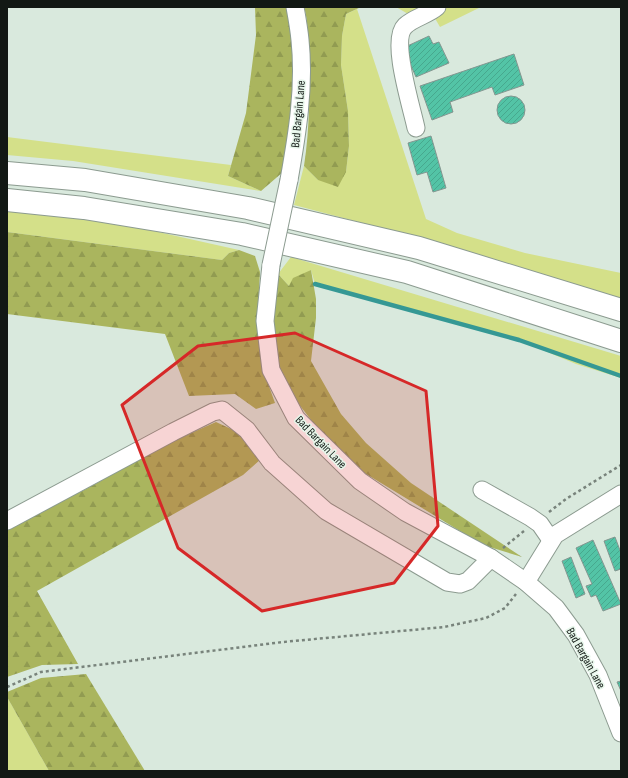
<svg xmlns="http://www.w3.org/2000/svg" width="628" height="778" font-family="'Sofia Sans Condensed',sans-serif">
  <defs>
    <pattern id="forest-firs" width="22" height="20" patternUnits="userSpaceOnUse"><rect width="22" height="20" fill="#aab55e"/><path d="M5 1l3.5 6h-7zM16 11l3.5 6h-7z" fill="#919b51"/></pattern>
    <pattern id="building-hatch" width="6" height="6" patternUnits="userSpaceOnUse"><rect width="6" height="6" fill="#53c4a6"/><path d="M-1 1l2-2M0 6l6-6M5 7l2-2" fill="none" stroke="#47a88e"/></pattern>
  </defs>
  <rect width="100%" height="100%" fill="#d9e9dd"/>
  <g fill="#d4e089">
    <path d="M396,7H481L440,27L429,8L410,15Z"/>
    <path d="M357,9L426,219L457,233L525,253L621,273V299L461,249L294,205L304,166L318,180L346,172L349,146L348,111L341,65L342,36L346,14Z"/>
    <path d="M7,137L231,165L228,176L261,191L73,161L7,155Z"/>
    <path d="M7,209L118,223L239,250L229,253L222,260L7,232Z"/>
    <path d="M291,257L621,356V378L576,364L519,340L315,284L311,270L289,286L278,274Z"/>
    <path d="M7,697L49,771H7Z"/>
  </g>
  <g fill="url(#forest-firs)">
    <path d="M255,7H287L293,51L294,91L291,134L283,172L261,191L228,176L246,113L256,35Z"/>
    <path d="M304,7H361L346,14L342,36L341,65L348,111L349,146L346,172L338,187L318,180L304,166C310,128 310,88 308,50C308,35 308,21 304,7Z"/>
    <path d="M7,232L222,260L229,253L239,250L255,256L260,272L257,326L265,375L275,403L256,409L235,394L189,396L165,334L7,314Z"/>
    <path d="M311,270L316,299V318L311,361L341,414L366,443L411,483L522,557L483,545L353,466L322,434L294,398L282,376L275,345L272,308L278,274L289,286L293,278Z"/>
    <path d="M216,422L242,434L261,459L243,475L37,591L78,664L42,665L7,677V529L86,489L171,442Z"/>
    <path d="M86,674L145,771H49L7,697V692L41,678Z"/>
  </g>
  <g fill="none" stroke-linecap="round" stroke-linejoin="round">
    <path stroke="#359894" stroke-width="4.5" d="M315,284L519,340L621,376"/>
  </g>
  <g fill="url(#building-hatch)" stroke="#849690">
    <path d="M429,36L433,44L439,42L449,63L416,77L403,48Z"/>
    <path d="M514,54L524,85L495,95L492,87L450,102L453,112L432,120L420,86Z"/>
    <circle cx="511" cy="110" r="14"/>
    <path d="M431,136L446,188L433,192L427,172L417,175L408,143Z"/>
    <path d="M615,537L621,553V569L615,571L604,541Z"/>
    <path d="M593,540L621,604L603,611L596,595L591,597L586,586L592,584L576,548Z"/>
    <path d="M571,557L585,594L576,598L562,561Z"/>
    <path d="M621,681V691L617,682Z"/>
  </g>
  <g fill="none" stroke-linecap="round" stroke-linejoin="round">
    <defs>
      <g id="minor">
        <path d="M416,128C412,108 390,40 405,26C413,18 428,15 437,7"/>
        <path d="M289,180C297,135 305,87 300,40C299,29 297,18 295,7"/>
        <path d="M271,265L265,321L271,370L296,418L360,481L405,512L491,558L526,582L556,608L576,635L598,675L621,733"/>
        <path d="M482,490L530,517L540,524L551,540"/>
        <path d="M7,521L173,432L213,412L222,410L247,430L272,463L326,511L447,582L460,584L468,581L491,558"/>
        <path d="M526,582L555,535L621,494"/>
      </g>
      <g id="highway">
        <path d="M7,173L85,180L248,208L419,248L621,310"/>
        <path d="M7,200L84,208L242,234L407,272L621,341"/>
      </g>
    </defs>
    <use href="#minor" stroke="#8c9b90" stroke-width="19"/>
    <use href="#highway" stroke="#8c9b90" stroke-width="24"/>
    <g stroke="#78837b" stroke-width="2.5" stroke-dasharray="3 3" stroke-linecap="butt">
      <path d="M549,512L566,499L621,465"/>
      <path d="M503,548L524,531"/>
      <path d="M7,687L41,672L283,642L444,627L486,618L505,608L516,594"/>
    </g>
    <use href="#minor" stroke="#fff" stroke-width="17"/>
    <use href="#highway" stroke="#fff" stroke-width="22"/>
    <defs>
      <path id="minor-bridge" d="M271,265L289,180"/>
    </defs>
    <use href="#minor-bridge" stroke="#8c9b90" stroke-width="19" stroke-linecap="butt"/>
    <use href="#minor-bridge" stroke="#fff" stroke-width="17"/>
  </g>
  <path fill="#d62828" fill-opacity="0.2" stroke="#d62828" stroke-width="3" stroke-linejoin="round" d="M295,333L426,391L438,526L394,583L262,611L178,548L122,405L198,346Z"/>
  <g text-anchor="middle" stroke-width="3" stroke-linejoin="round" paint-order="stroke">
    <g font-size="12" fill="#121814" stroke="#e6f6ea">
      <text transform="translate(298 114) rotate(-85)" y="4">Bad Bargain Lane</text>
      <text transform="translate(321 442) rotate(46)" y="4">Bad Bargain Lane</text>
      <text transform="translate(586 658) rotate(61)" y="4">Bad Bargain Lane</text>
    </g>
  </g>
  <rect width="628" height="778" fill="none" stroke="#121814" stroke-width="16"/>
</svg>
